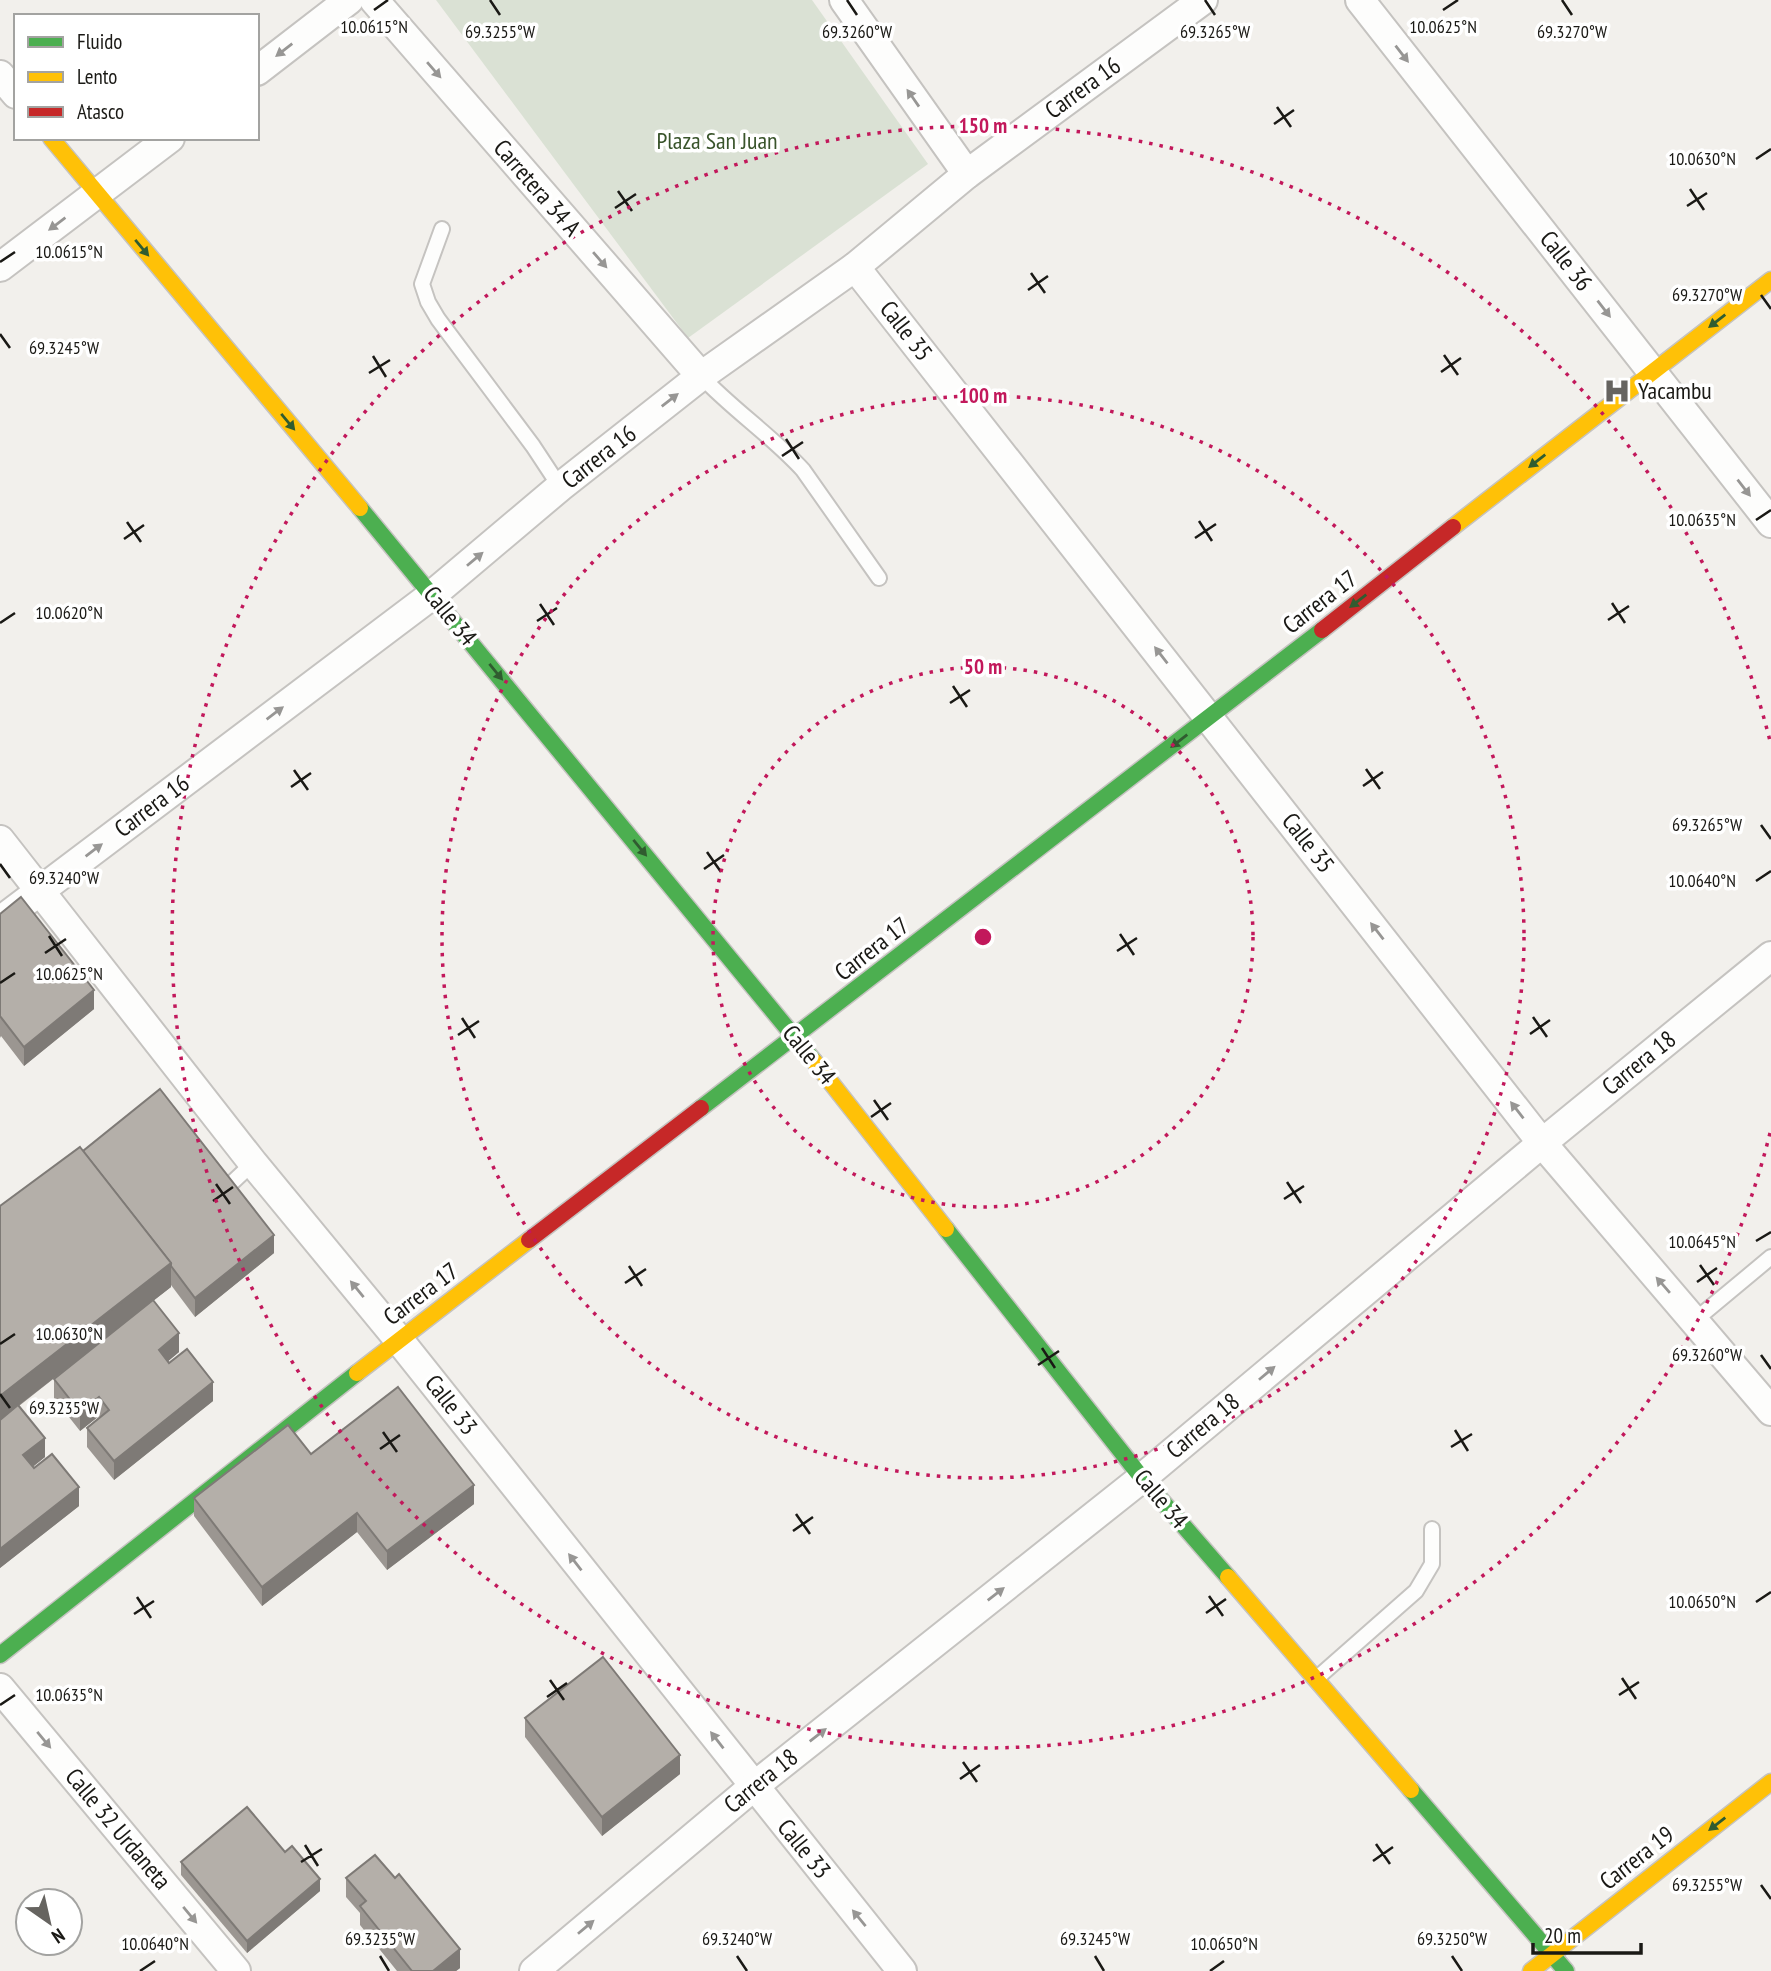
<svg xmlns="http://www.w3.org/2000/svg" width="1771" height="1971" font-family="'PT Sans Narrow',sans-serif">
  <rect width="100%" height="100%" fill="#f2f0ec"/>
  <path fill="#dae1d4" d="M436,0H812L928,164L688,338Z"/>
  <g fill="none" stroke-linecap="round" stroke-linejoin="round">
    <defs>
      <g id="lane">
        <path d="M442,229L422,284L428,302L438,319L533,446L560,487"/>
        <path d="M701,376C733,410 772,436 803,470L879,578"/>
        <path d="M221,1193L253,1163"/>
        <path d="M1694,1321L1771,1257"/>
        <path d="M1316,1679L1416,1591L1432,1564V1529"/>
      </g>
      <g id="street">
        <path d="M374,0L701,376"/>
        <path d="M844,0L967,174"/>
        <path d="M1360,0L1771,523"/>
        <path d="M257,71L349,0"/>
        <path d="M0,75L16,94"/>
        <path d="M0,267L170,138"/>
        <path d="M855,267L1542,1143L1771,1411"/>
        <path d="M0,840L253,1163L399,1340L902,1971"/>
        <path d="M0,921L432,595L560,487L701,376L855,267L967,174L1203,0"/>
        <path d="M0,1688L236,1971"/>
        <path d="M534,1971L753,1787L1142,1478L1542,1143L1771,956"/>
      </g>
      <g id="fast">
        <path d="M360,508L814,1061"/>
        <path d="M701,1108L1322,630"/>
        <path d="M946,1229L1142,1478L1228,1577"/>
        <path d="M0,1655L357,1373"/>
        <path d="M1411,1790L1566,1971"/>
      </g>
      <g id="slow">
        <path d="M51,138L360,508"/>
        <path d="M1453,527L1771,280"/>
        <path d="M814,1061L946,1229"/>
        <path d="M357,1373L529,1240"/>
        <path d="M1228,1577L1411,1790"/>
        <path d="M1531,1971L1771,1782"/>
      </g>
      <g id="jam">
        <path d="M1322,630L1453,527"/>
        <path d="M529,1240L701,1108"/>
      </g>
    </defs>
    <use href="#lane" stroke="#c5c3c0" stroke-width="18"/>
    <use href="#street" stroke="#c5c3c0" stroke-width="32"/>
    <use href="#fast" stroke="#c5c3c0" stroke-width="19"/>
    <use href="#slow" stroke="#c5c3c0" stroke-width="19"/>
    <use href="#jam" stroke="#c5c3c0" stroke-width="19"/>
    <use href="#lane" stroke="#fdfdfc" stroke-width="14"/>
    <use href="#street" stroke="#fdfdfc" stroke-width="28"/>
    <use href="#fast" stroke="#4caf50" stroke-width="16"/>
    <use href="#slow" stroke="#ffc107" stroke-width="16"/>
    <use href="#jam" stroke="#c62828" stroke-width="16"/>
  </g>
  <g fill="#9b9691">
    <path d="M0,914L94,1009L24,1066L1,1036L0,1038Z"/>
    <path d="M83,1151L274,1253L195,1317L171,1285V1287L153,1301L179,1352L168,1361L213,1401L114,1480L87,1447V1428L100,1418L99,1416L80,1431L54,1398V1379L81,1357L19,1406L45,1457L33,1467L79,1506L0,1568V1206Z"/>
    <path d="M311,1454L474,1504L387,1570L357,1532L262,1606L194,1516V1498Z"/>
    <path d="M525,1718L680,1774L602,1836L525,1737Z"/>
    <path d="M285,1852L320,1891L247,1953L181,1875V1862Z"/>
    <path d="M346,1878L460,1968L456,1971H397L360,1925V1913L346,1897Z"/>
  </g>
  <g fill="#7e7a76">
    <path d="M94,990V1009L24,1066V1047Z"/>
    <path d="M274,1235V1253L195,1317V1298Z"/>
    <path d="M171,1263V1287L0,1420V1396Z"/>
    <path d="M179,1333V1352L159,1369V1350Z"/>
    <path d="M213,1382V1401L114,1480V1461Z"/>
    <path d="M99,1397V1416L80,1431V1412Z"/>
    <path d="M45,1438V1457L23,1474V1455Z"/>
    <path d="M474,1485V1504L387,1570V1551Z"/>
    <path d="M79,1487V1506L0,1568V1549Z"/>
    <path d="M357,1513V1532L262,1606V1587Z"/>
    <path d="M680,1755V1774L602,1836V1817Z"/>
    <path d="M320,1879V1891L247,1953V1941Z"/>
    <path d="M460,1949V1968L456,1971H433Z"/>
  </g>
  <g fill="#b4afa9" stroke="#7e7a76" stroke-width="2">
    <path d="M21,897L94,990L24,1047L0,1016V914Z"/>
    <path d="M160,1089L274,1235L195,1298L171,1266V1263L83,1151Z"/>
    <path d="M80,1147L171,1263L0,1396V1206Z"/>
    <path d="M153,1300L179,1333L159,1350L169,1363L187,1349L213,1382L114,1461L87,1428L109,1410L99,1397L80,1412L54,1379Z"/>
    <path d="M398,1387L474,1485L387,1551L357,1513L262,1587L194,1498L288,1425L311,1454Z"/>
    <path d="M18,1405L45,1438L23,1455L34,1468L52,1454L79,1487L0,1549V1420Z"/>
    <path d="M603,1657L680,1755L602,1817L525,1718Z"/>
    <path d="M247,1807L285,1852L292,1846L320,1879L247,1941L181,1862Z"/>
    <path d="M375,1855L395,1878L399,1874L460,1949L433,1971H412L360,1906L366,1901L346,1878Z"/>
  </g>
  <defs><path id="oneway-solid" d="M-6-.8H1V-3.2L6.5 0L1 3.2V.8H-6Z" transform="scale(1.75)"/></defs>
  <g fill="#979694">
    <use href="#oneway-solid" transform="translate(284 50) rotate(142)"/>
    <use href="#oneway-solid" transform="translate(1402 54) rotate(52)"/>
    <use href="#oneway-solid" transform="translate(434 70) rotate(49)"/>
    <use href="#oneway-solid" transform="translate(913 98) rotate(-125)"/>
    <use href="#oneway-solid" transform="translate(57 224) rotate(143)"/>
    <use href="#oneway-solid" transform="translate(600 260) rotate(49)"/>
    <use href="#oneway-solid" transform="translate(1604 309) rotate(52)"/>
    <use href="#oneway-solid" transform="translate(670 400) rotate(-38)"/>
    <use href="#oneway-solid" transform="translate(1744 488) rotate(52)"/>
    <use href="#oneway-solid" transform="translate(475 559) rotate(-40)"/>
    <use href="#oneway-solid" transform="translate(1161 655) rotate(-128)"/>
    <use href="#oneway-solid" transform="translate(275 713) rotate(-37)"/>
    <use href="#oneway-solid" transform="translate(94 850) rotate(-37)"/>
    <use href="#oneway-solid" transform="translate(1377 931) rotate(-128)"/>
    <use href="#oneway-solid" transform="translate(1517 1110) rotate(-128)"/>
    <use href="#oneway-solid" transform="translate(1663 1285) rotate(-131)"/>
    <use href="#oneway-solid" transform="translate(357 1289) rotate(-129)"/>
    <use href="#oneway-solid" transform="translate(1267 1373) rotate(-40)"/>
    <use href="#oneway-solid" transform="translate(575 1562) rotate(-128)"/>
    <use href="#oneway-solid" transform="translate(996 1594) rotate(-38)"/>
    <use href="#oneway-solid" transform="translate(818 1735) rotate(-38)"/>
    <use href="#oneway-solid" transform="translate(44 1740) rotate(50)"/>
    <use href="#oneway-solid" transform="translate(717 1740) rotate(-128)"/>
    <use href="#oneway-solid" transform="translate(190 1915) rotate(50)"/>
    <use href="#oneway-solid" transform="translate(859 1918) rotate(-129)"/>
    <use href="#oneway-solid" transform="translate(586 1927) rotate(-40)"/>
  </g>
  <g fill="#305c30">
    <use href="#oneway-solid" transform="translate(142 248) rotate(50)"/>
    <use href="#oneway-solid" transform="translate(1717 321) rotate(142)"/>
    <use href="#oneway-solid" transform="translate(288 422) rotate(50)"/>
    <use href="#oneway-solid" transform="translate(1537 461) rotate(142)"/>
    <use href="#oneway-solid" transform="translate(1358 601) rotate(142)"/>
    <use href="#oneway-solid" transform="translate(496 672) rotate(51)"/>
    <use href="#oneway-solid" transform="translate(1179 741) rotate(142)"/>
    <use href="#oneway-solid" transform="translate(640 848) rotate(51)"/>
    <use href="#oneway-solid" transform="translate(1717 1824) rotate(142)"/>
  </g>
  <path fill="none" stroke="#1a1915" stroke-width="2.5" d="M490,0L500,15M847,0L857,15M1205,0L1215,15M1562,0L1572,15M374,10L388,0M1443,10L1458,0M1277,107L1291,127M1274,124L1294,110M1756,159L1771,149M1690,189L1704,210M618,191L632,211M1687,206L1707,193M615,208L636,194M0,262L15,252M1031,273L1045,293M1028,290L1048,276M1761,295L1771,309M0,334L10,348M1444,355L1458,375M373,356L386,377M1441,372L1461,358M369,373L390,360M786,439L799,459M782,456L803,442M1756,520L1771,510M1199,521L1212,541M127,522L141,542M1195,538L1216,524M124,539L144,525M1612,603L1625,623M540,604L554,625M1608,620L1629,606M537,621L557,608M0,623L15,613M953,686L967,707M950,703L970,690M1366,769L1380,789M294,770L308,790M1363,786L1383,772M291,787L311,773M1761,825L1771,839M707,852L721,872M0,864L10,878M704,869L724,855M1756,881L1771,871M1120,934L1134,955M49,936L62,956M1117,951L1137,938M45,953L66,939M0,983L15,973M1533,1017L1547,1037M462,1018L475,1038M1530,1034L1550,1020M458,1035L479,1021M874,1100L888,1120M871,1117L891,1103M1287,1182L1301,1203M216,1184L230,1204M1284,1199L1304,1186M213,1201L233,1187M1756,1241L1771,1232M1700,1265L1714,1285M629,1266L642,1286M1697,1282L1717,1268M625,1283L646,1269M0,1344L15,1334M1042,1348L1055,1368M1761,1355L1771,1369M1038,1365L1059,1351M0,1394L10,1408M1455,1430L1468,1451M383,1432L397,1452M1451,1447L1472,1434M380,1449L400,1435M796,1514L810,1534M793,1531L813,1517M1209,1596L1223,1616M137,1597L151,1618M1756,1602L1771,1592M1206,1613L1226,1599M134,1614L154,1601M1622,1678L1636,1699M550,1680L564,1700M1619,1695L1639,1682M547,1697L567,1683M0,1705L15,1695M963,1762L977,1782M960,1779L980,1765M1376,1844L1390,1864M305,1845L318,1866M1373,1861L1393,1847M301,1862L322,1849M1761,1885L1771,1899M380,1956L389,1971M737,1956L747,1971M1095,1956L1104,1971M1452,1956L1462,1971M140,1971L155,1961M1210,1971L1224,1961"/>
  <g fill="none" stroke="#c2185b" stroke-width="3.5" stroke-dasharray="3.5 7">
    <circle cx="983" cy="937" r="270"/>
    <circle cx="983" cy="937" r="541"/>
    <path d="M1770 1133A811 811 0 1 1 1770 741"/>
  </g>
  <defs>
    <symbol id="hospital-bare" viewBox="-9 -9 18 18"><path d="M-5-5h3v3.5h4V-5h3V5h-3V1.5h-4V5h-3Z" fill="#666460" stroke="#fff" stroke-width="2.5" paint-order="stroke"/></symbol>
  </defs>
  <g fill-rule="evenodd">
    <use href="#hospital-bare" x="1598" y="372" width="38" height="38"/>
  </g>
  <g text-anchor="middle" stroke-width="7" stroke-linejoin="round" paint-order="stroke">
    <g font-size="24" fill="#1a1915" stroke="#fff">
      <text transform="translate(1083 88) rotate(-36)" y="8">Carrera 16</text>
      <text transform="translate(537 188) rotate(49)" y="8">Carretera 34 A</text>
      <text transform="translate(1566 261) rotate(52)" y="8">Calle 36</text>
      <text transform="translate(906 331) rotate(52)" y="8">Calle 35</text>
      <text transform="translate(599 457) rotate(-38)" y="8">Carrera 16</text>
      <text transform="translate(1320 602) rotate(-38)" y="8">Carrera 17</text>
      <text transform="translate(450 616) rotate(51)" y="8">Calle 34</text>
      <text transform="translate(152 806) rotate(-37)" y="8">Carrera 16</text>
      <text transform="translate(1308 843) rotate(52)" y="8">Calle 35</text>
      <text transform="translate(872 949) rotate(-38)" y="8">Carrera 17</text>
      <text transform="translate(809 1055) rotate(51)" y="8">Calle 34</text>
      <text transform="translate(1639 1063) rotate(-39)" y="8">Carrera 18</text>
      <text transform="translate(421 1294) rotate(-37)" y="8">Carrera 17</text>
      <text transform="translate(451 1405) rotate(52)" y="8">Calle 33</text>
      <text transform="translate(1203 1426) rotate(-40)" y="8">Carrera 18</text>
      <text transform="translate(1161 1499) rotate(50)" y="8">Calle 34</text>
      <text transform="translate(761 1781) rotate(-39)" y="8">Carrera 18</text>
      <text transform="translate(118 1829) rotate(50)" y="8">Calle 32 Urdaneta</text>
      <text transform="translate(804 1849) rotate(51)" y="8">Calle 33</text>
      <text transform="translate(1637 1858) rotate(-38)" y="8">Carrera 19</text>
    </g>
    <g font-size="24" fill="#39542b" stroke="#fff">
      <text x="717" y="149">Plaza San Juan</text>
    </g>
    <g font-size="24" fill="#1a1915" stroke="#fff" text-anchor="start">
      <text x="1638" y="399">Yacambu</text>
    </g>
  </g>
  <g font-size="18" text-anchor="middle" fill="#1a1915" stroke="#fff" stroke-width="7" stroke-linejoin="round" paint-order="stroke">
    <text x="374" y="33">10.0615°N</text>
    <text x="1443" y="33">10.0625°N</text>
    <text x="1215" y="38">69.3265°W</text>
    <text x="1572" y="38">69.3270°W</text>
    <text x="500" y="38">69.3255°W</text>
    <text x="857" y="38">69.3260°W</text>
    <text x="1702" y="165">10.0630°N</text>
    <text x="69" y="258">10.0615°N</text>
    <text x="1707" y="301">69.3270°W</text>
    <text x="64" y="354">69.3245°W</text>
    <text x="1702" y="526">10.0635°N</text>
    <text x="69" y="619">10.0620°N</text>
    <text x="1707" y="831">69.3265°W</text>
    <text x="64" y="884">69.3240°W</text>
    <text x="1702" y="887">10.0640°N</text>
    <text x="69" y="980">10.0625°N</text>
    <text x="1702" y="1248">10.0645°N</text>
    <text x="69" y="1340">10.0630°N</text>
    <text x="1707" y="1361">69.3260°W</text>
    <text x="64" y="1414">69.3235°W</text>
    <text x="1702" y="1608">10.0650°N</text>
    <text x="69" y="1701">10.0635°N</text>
    <text x="1707" y="1891">69.3255°W</text>
    <text x="380" y="1945">69.3235°W</text>
    <text x="737" y="1945">69.3240°W</text>
    <text x="1095" y="1945">69.3245°W</text>
    <text x="1452" y="1945">69.3250°W</text>
    <text x="155" y="1950">10.0640°N</text>
    <text x="1224" y="1950">10.0650°N</text>
  </g>
  <circle cx="983" cy="937" r="10" fill="#c2185b" stroke="#fff" stroke-width="3.5"/>
  <g font-size="21" text-anchor="middle" font-weight="bold" fill="#c2185b" stroke="#fff" stroke-width="7" stroke-linejoin="round" paint-order="stroke">
    <text x="983" y="133">150 m</text>
    <text x="983" y="403">100 m</text>
    <text x="983" y="674">50 m</text>
  </g>
  <rect x="14" y="14" width="245" height="126" fill="#ffffff" stroke="#a3a3a1" stroke-width="2"/>
  <rect x="28" y="37" width="35" height="10" fill="#4caf50" stroke="#a3a3a1" stroke-width="2"/>
  <text x="77" y="49" font-size="21" fill="#1a1915">Fluido</text>
  <rect x="28" y="72" width="35" height="10" fill="#ffc107" stroke="#a3a3a1" stroke-width="2"/>
  <text x="77" y="84" font-size="21" fill="#1a1915">Lento</text>
  <rect x="28" y="107" width="35" height="10" fill="#c62828" stroke="#a3a3a1" stroke-width="2"/>
  <text x="77" y="119" font-size="21" fill="#1a1915">Atasco</text>
  <g transform="translate(49 1922) rotate(146)"><circle r="33" fill="#ffffff" stroke="#a3a3a1" stroke-width="2"/>
  <path d="M0-5L12 26L0 18L-12 26Z" fill="#666460"/>
  <text y="-10" font-size="19" font-weight="bold" text-anchor="middle" fill="#1a1915">N</text>
  </g>
  <path d="M1533 1943v10h108v-10" fill="none" stroke="#1a1915" stroke-width="3.5"/>
  <text x="1544" y="1943" font-size="21" fill="#1a1915" stroke="#ffffff" stroke-width="5" paint-order="stroke">20 m</text>
</svg>
